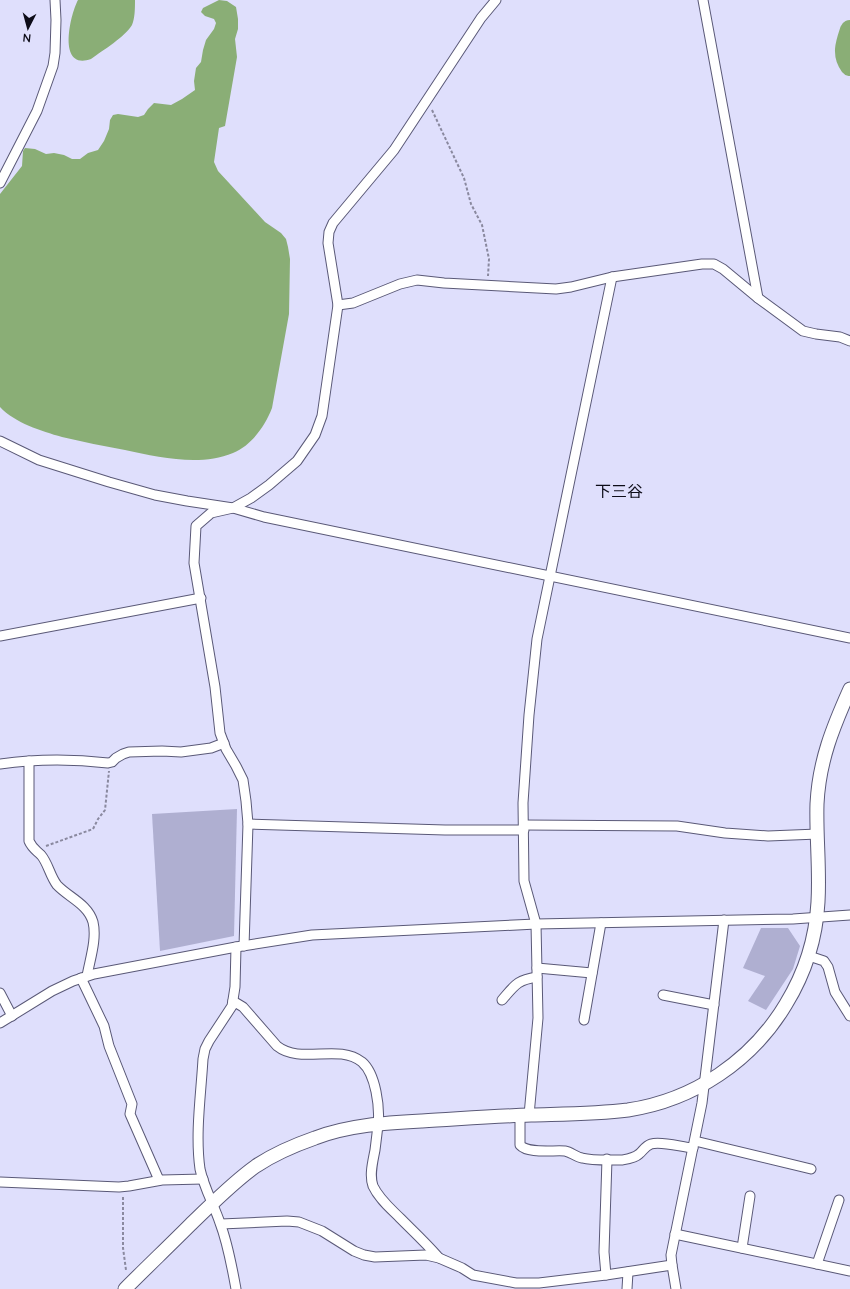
<svg xmlns="http://www.w3.org/2000/svg" width="850" height="1289" font-family="Lato,'Noto Sans JP',sans-serif">
  <rect width="100%" height="100%" fill="#dfdffc"/>
  <g fill="#8aae76">
    <path d="M78,0H135C135,8 135,18 132,25C126,36 102,51 91,59C57,71 70,15 78,0Z"/>
    <path d="M219,0L227,1L236,7L238,19V29L235,39L237,57L225,126L219,128L214,162L218,171L265,222L281,233L286,239L288,247L290,259L289,314L272,408C265,426 252,445 233,453C199,467 159,457 125,450C104,446 83,442 62,437C41,431 15,423 0,407V194L22,166L23,151L25,148L35,149L46,154L54,153L64,155L72,159H80L88,153L98,150L104,141L109,129L110,120L113,115L118,114L138,117L144,115L148,109L154,103L171,105L182,99L195,90L194,81L196,68L201,62L203,50L206,40L214,29L216,23L214,19L205,16L201,12L203,8Z"/>
  </g>
  <g fill="none" stroke-linecap="round" stroke-linejoin="round">
    <path stroke="#8aae76" stroke-width="20" d="M850,30C846,42 841,54 850,66"/>
  </g>
  <g fill="#afafd1">
    <path d="M237,809L234,936L160,951L152,814Z"/>
    <path d="M761,928H788L800,946L793,969L766,1010L748,1001L765,976L743,968Z"/>
  </g>
  <g fill="none" stroke-linecap="round" stroke-linejoin="round">
    <defs>
      <g id="street">
        <path d="M703,0L758,298"/>
        <path d="M0,183L37,111L53,66L55,53L56,20L55,0"/>
        <path d="M338,305L353,303L400,284L417,280L444,283L556,289L571,287L612,277L702,264H714L723,269L758,298L803,331L816,334L840,337L850,341"/>
        <path d="M0,441L39,460L109,482L155,495L187,501L233,508L264,517L850,638"/>
        <path d="M0,636L201,598"/>
        <path d="M29,761V841C32,848 36,850 41,855C48,863 50,876 57,885C68,897 88,904 93,922C97,939 90,959 87,976"/>
        <path d="M0,764C36,759 72,759 108,763L112,762L116,758L123,754L129,752L162,751L181,752L211,748L224,743"/>
        <path d="M248,824L445,830H524"/>
        <path d="M524,825L677,826L725,833L768,836L818,834"/>
        <path d="M244,946L248,824L246,801L243,780L236,766L226,749L220,733L215,687L194,563L196,526L211,513L233,508L251,498L269,485L297,461L315,435L322,416L338,305L328,243L329,232L333,223L394,150L481,18L496,0"/>
        <path d="M236,947L235,987L232,1006L209,1041L205,1049L203,1059C201,1094 195,1134 200,1169C204,1188 214,1205 220,1223C228,1244 232,1267 236,1289"/>
        <path d="M809,956L824,961L828,967L835,992L850,1016"/>
        <path d="M537,968L592,973"/>
        <path d="M81,978L104,1026L109,1046L132,1104L130,1114L159,1180"/>
        <path d="M0,993L12,1016"/>
        <path d="M663,995L714,1005"/>
        <path d="M502,1000C515,985 517,980 537,977"/>
        <path d="M233,1001L243,1007L277,1046C301,1065 338,1043 362,1062C376,1074 380,1108 378,1125C377,1134 376,1142 375,1150C373,1161 369,1175 373,1186C379,1199 391,1209 400,1218C413,1231 427,1244 439,1258"/>
        <path d="M584,1020L601,923"/>
        <path d="M0,1023L52,991L73,981L94,974L236,947L312,935L536,924L793,919L850,915"/>
        <path d="M520,1115V1145C528,1154 553,1150 565,1151C571,1152 576,1157 582,1158C594,1161 609,1160 622,1160C628,1159 635,1158 639,1154C643,1151 645,1146 651,1144C662,1141 681,1147 693,1148"/>
        <path d="M529,1115L538,1018L536,924L524,881L523,803L529,715L537,639L612,277"/>
        <path d="M695,1141L811,1169"/>
        <path d="M0,1182L119,1187L129,1186L162,1180L203,1179"/>
        <path d="M221,1224L287,1221L299,1222L322,1231L354,1251L364,1255L375,1257L426,1255L439,1258L462,1268L473,1275L516,1283H539L606,1275L672,1265"/>
        <path d="M675,1234L850,1271"/>
        <path d="M742,1248L750,1196"/>
        <path d="M817,1264L839,1200"/>
        <path d="M606,1275L604,1252L607,1159"/>
        <path d="M627,1289L628,1272"/>
        <path d="M676,1289L672,1265L671,1255L702,1103L724,920"/>
      </g>
      <path id="secondary" d="M125,1289C147,1267 169,1246 191,1224C212,1204 232,1183 256,1166C274,1154 295,1145 315,1138C349,1125 386,1123 422,1121C458,1119 494,1116 531,1115C563,1114 596,1114 628,1110C694,1100 752,1061 786,1004C805,973 816,938 818,902C820,869 816,836 817,804C819,761 833,727 850,689"/>
    </defs>
    <use href="#street" stroke="#5a5977" stroke-width="11"/>
    <use href="#secondary" stroke="#5a5977" stroke-width="15"/>
    <g stroke="#8a899f" stroke-width="2" stroke-dasharray="3 2" stroke-linecap="butt">
      <path d="M432,110L464,178L471,204L482,225L489,259L488,276"/>
      <path d="M46,846L93,829L98,819L105,810L109,771"/>
      <path d="M123,1197V1248L126,1270"/>
    </g>
    <use href="#street" stroke="#fff" stroke-width="9"/>
    <use href="#secondary" stroke="#fff" stroke-width="13"/>
  </g>
  <g text-anchor="middle" stroke-width="4" stroke-linejoin="round" paint-order="stroke">
    <g font-size="16" fill="#0d0c18" stroke="#dfdffc">
      <text x="619" y="497">下三谷</text>
    </g>
  </g>
  <g transform="translate(28 28) rotate(186)" stroke="#dfdffc" stroke-width="3" paint-order="stroke">
  <path d="M0-3L7 15L0 10L-7 15Z" fill="#0d0c18"/>
  <text y="-6" font-size="11" font-weight="bold" text-anchor="middle" fill="#0d0c18">N</text>
  </g>
</svg>
